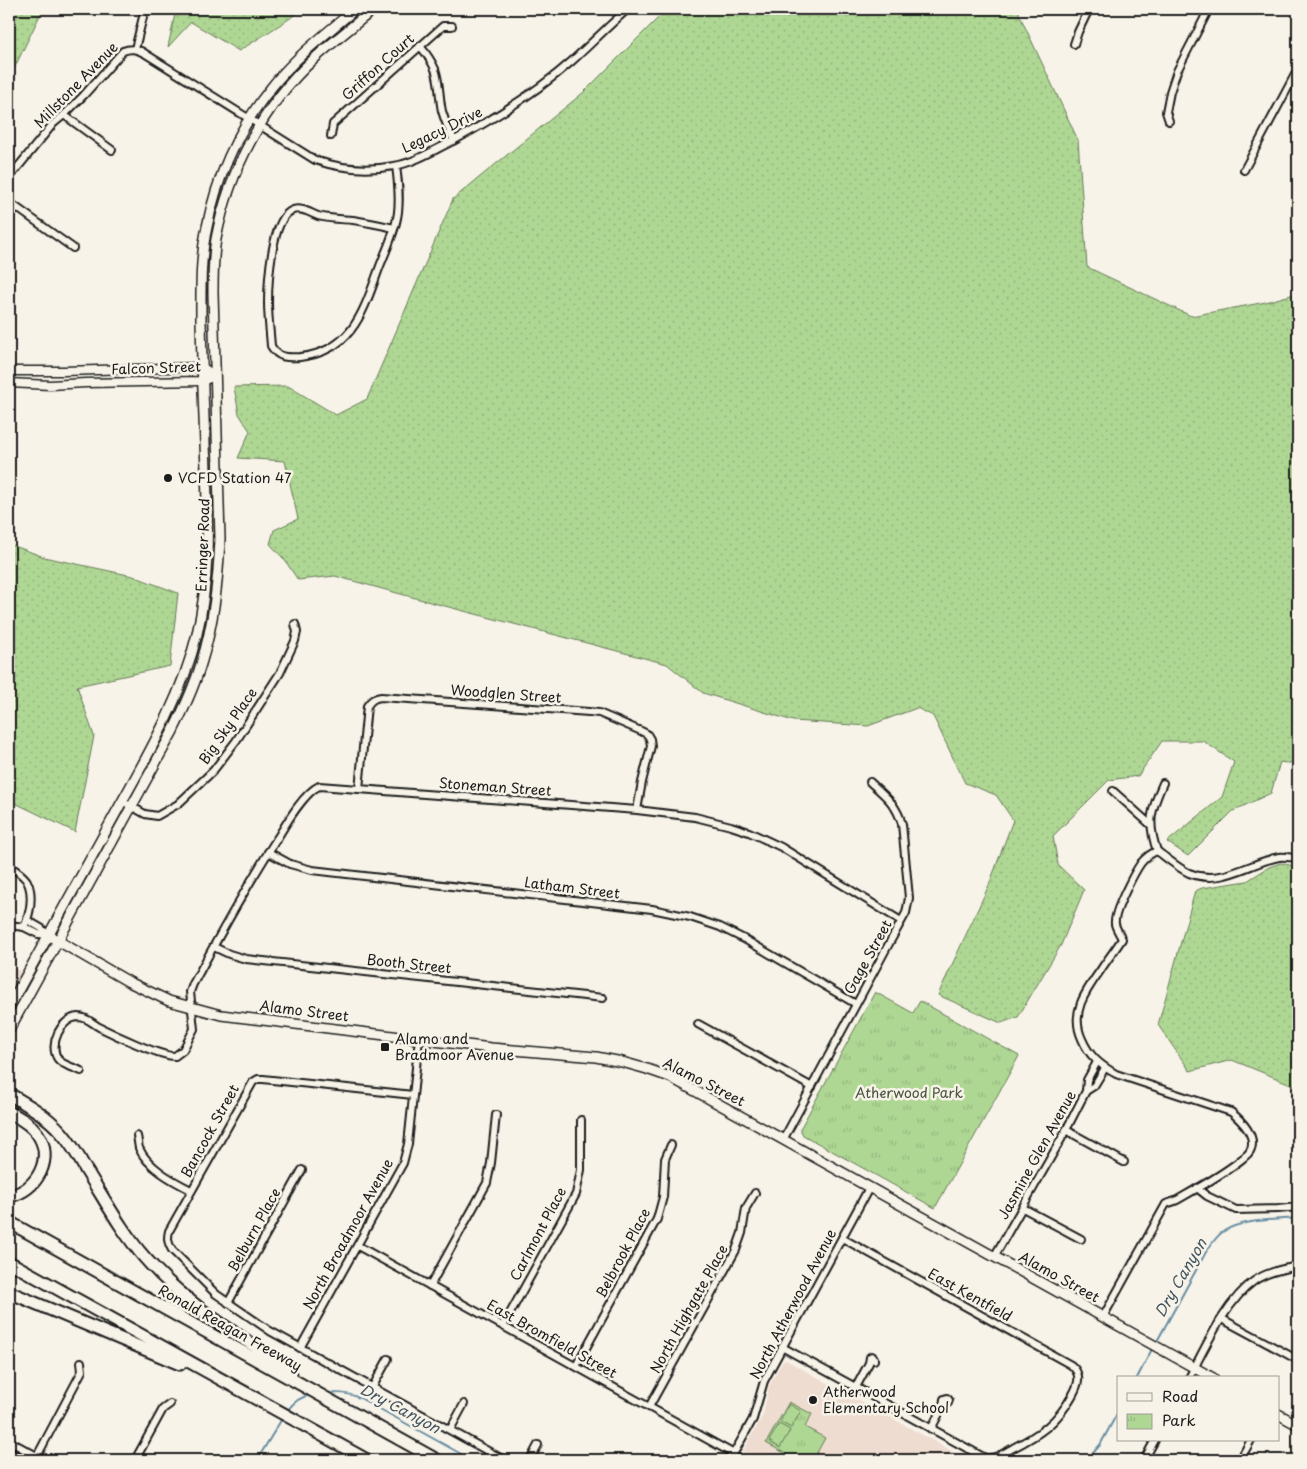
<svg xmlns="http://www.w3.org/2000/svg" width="1307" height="1469" font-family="'Playpen Sans',sans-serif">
  <defs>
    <pattern id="grass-dots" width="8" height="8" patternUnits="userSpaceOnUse" patternTransform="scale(1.25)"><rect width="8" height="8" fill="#afd794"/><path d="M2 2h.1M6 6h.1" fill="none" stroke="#96b87f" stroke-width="1.8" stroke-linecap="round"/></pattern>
    <pattern id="park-tufts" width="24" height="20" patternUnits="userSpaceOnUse" patternTransform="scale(1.25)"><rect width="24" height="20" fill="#afd794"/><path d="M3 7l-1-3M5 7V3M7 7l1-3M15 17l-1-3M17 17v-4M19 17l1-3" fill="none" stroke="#96b87f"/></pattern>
  </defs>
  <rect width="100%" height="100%" fill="#f7f3e8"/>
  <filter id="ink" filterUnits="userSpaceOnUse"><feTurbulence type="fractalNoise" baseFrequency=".02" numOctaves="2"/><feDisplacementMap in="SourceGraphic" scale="10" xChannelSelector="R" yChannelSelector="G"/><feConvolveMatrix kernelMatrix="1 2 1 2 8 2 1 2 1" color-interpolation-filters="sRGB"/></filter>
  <g filter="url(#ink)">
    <g fill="#efdcd0">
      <path d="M9,967L23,972L9,999Z"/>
      <path d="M786,1360L968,1460H738L763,1415L769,1386L782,1362Z"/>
    </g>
    <g fill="url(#grass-dots)" stroke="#667a58">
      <path d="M9,9H43L9,79Z"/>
      <path d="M176,9H302L289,19L239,51L191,22L168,47Z"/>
      <path d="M674,9H1019V14L1078,140L1087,267L1191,316L1266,302L1298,293V765L1280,762L1271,793L1233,811L1188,856L1167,842L1222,797L1234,762L1203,741H1162L1138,776L1109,780L1053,836L1058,865L1084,890L1061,945L1018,1017L1001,1023L938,995L989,885L1013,820L996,795L965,783L933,716L917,708L868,726L793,721L703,693L667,664L441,605L335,576L298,580L284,559L270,544L274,530L298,519L285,461L238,458L250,431L239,414L234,387L288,386L336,415L367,399L453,199L584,92L662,14Z"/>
      <path d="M9,544L44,557L133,576L178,593L170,666L77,686L94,736L75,832L9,800Z"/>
      <path d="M1281,863L1298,867V1087L1232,1060L1190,1071L1158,1025L1195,891L1202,888L1247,881L1269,867Z"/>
    </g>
    <g fill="url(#park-tufts)" stroke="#667a58">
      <path d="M875,992L913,1013L920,1001L1019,1056L935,1208L803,1135L800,1129Z"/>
      <path d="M789,1402L812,1414L805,1427L825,1438L813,1460H797L766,1443Z"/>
    </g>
    <g fill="#afd794" stroke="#667a58">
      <path d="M789,1404L801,1411L791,1428L780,1422Z"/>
      <path d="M779,1424L790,1430L780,1448L769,1441Z"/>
    </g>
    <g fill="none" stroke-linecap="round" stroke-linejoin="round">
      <g stroke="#688da2" stroke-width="2">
        <path d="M1156,1343L1206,1252C1211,1245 1216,1236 1224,1231C1242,1219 1277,1220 1298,1218"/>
        <path d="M1137,1378L1152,1349"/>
        <path d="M326,1394C339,1392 348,1393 360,1398L472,1460"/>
        <path d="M287,1411C293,1403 301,1396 311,1395"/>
        <path d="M257,1460L283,1417"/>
        <path d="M1087,1460L1100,1445L1118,1412"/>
      </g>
      <defs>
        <g id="minor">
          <path d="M1074,44L1078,32L1089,9"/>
          <path d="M420,46C426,53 431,60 435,69C440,83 439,97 442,111C445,121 449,131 454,140"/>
          <path d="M135,49L145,9"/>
          <path d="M141,51L315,160C341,169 367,171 394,166C414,163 434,150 453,141C495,118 536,93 572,61C591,44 609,25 628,9"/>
          <path d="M64,115L112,150"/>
          <path d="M1169,121L1166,112L1170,92L1177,71L1209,9"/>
          <path d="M331,136L333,124L443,26H452"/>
          <path d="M1244,170L1298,69"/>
          <path d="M9,178L53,124L64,115L84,95L123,51C131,48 136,49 144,53"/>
          <path d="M9,202L73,248"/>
          <path d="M394,228C381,225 367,222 353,220C341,219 329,219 318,216C310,213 302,207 293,210C271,217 268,284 268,303C268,317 270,332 271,346C278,358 287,358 300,357C354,351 364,309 380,266C387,248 396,230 398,212C400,196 398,181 396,166"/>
          <path d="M359,789L367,706C371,700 374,698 381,697L589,712L599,713L641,731L647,734L650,739L651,746L642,782L637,810"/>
          <path d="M1113,791L1151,825"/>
          <path d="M122,801L145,814L157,816L178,804L213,771L236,741L280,673L295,641L297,632L295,624"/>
          <path d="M1157,851C1167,858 1178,868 1189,873C1222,886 1248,863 1279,857C1285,856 1292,858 1298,858"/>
          <path d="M268,852L290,864L312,870L652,909L690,917L720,927L744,939L856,1004"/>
          <path d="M9,865C14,870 23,874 27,881C34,894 30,915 24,927"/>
          <path d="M27,920L41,928L48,935"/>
          <path d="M9,925L24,927L38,934L48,935"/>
          <path d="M214,947L229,954L246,959L603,998"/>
          <path d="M698,1024L812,1087"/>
          <path d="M81,1071C74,1067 63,1066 58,1059C48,1045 61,1018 78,1017C87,1017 92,1023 99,1027C113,1034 162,1057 175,1056L183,1050L194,1029L190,992L193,984C220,934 247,885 278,837C287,822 304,793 319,786L637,810L695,817L731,826L749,832L781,847L901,921"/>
          <path d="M1086,1091L1087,1080L1097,1062"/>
          <path d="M413,1095L263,1079H258L253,1082L169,1231C167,1239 168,1243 172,1250L216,1294L270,1331L504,1460"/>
          <path d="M1066,1130L1124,1162"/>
          <path d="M137,1136C138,1140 138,1144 139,1148C147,1167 173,1181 191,1190"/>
          <path d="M783,1140L885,951L906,913L909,898L902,824C896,803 885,796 870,782"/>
          <path d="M1197,1188L1207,1196L1236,1210L1278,1209L1298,1207"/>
          <path d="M1023,1208L1081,1239"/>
          <path d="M358,1246L734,1454"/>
          <path d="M994,1257L1063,1136L1086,1091L1094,1086L1105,1068"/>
          <path d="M430,1286L487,1183L491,1163L496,1115"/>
          <path d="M228,1303L302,1170"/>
          <path d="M1103,1317L1166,1204L1175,1201C1198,1188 1221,1176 1242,1159C1244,1157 1248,1155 1250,1151C1258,1137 1241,1120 1231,1112L1116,1074C1100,1065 1089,1056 1082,1039C1070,1013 1085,992 1100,971C1107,960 1115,950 1122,939C1120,934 1116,929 1115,924C1113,913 1134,873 1141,863C1146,857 1151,853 1157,851C1147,822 1151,810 1163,783"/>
          <path d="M1222,1319L1298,1360"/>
          <path d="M503,1326L576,1194L581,1170V1120"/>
          <path d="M782,1347L985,1458C996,1459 1004,1453 1013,1448C1040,1434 1057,1423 1072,1396C1079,1384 1082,1374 1071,1365L842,1238"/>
          <path d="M300,1348L403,1163L408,1144L419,1039"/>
          <path d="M576,1366L657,1219L663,1197L665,1159L671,1145"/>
          <path d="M1189,1378C1205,1348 1226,1301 1254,1281C1267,1272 1283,1269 1298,1266"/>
          <path d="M856,1387L869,1363L870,1357L872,1356L874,1358V1360"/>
          <path d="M372,1388L388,1359"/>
          <path d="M649,1407L736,1250L742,1233L746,1208L755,1193"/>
          <path d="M931,1429L943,1406L944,1399L947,1398L949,1400L948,1403"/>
          <path d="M450,1430L464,1404"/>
          <path d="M9,1441L44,1460"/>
          <path d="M9,1452L24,1460"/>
          <path d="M35,1460L82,1371L81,1362"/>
          <path d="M135,1460L163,1409L170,1404"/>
          <path d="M530,1460L538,1445"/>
          <path d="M730,1460L753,1419L764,1381L869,1188"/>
          <path d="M1144,1460L1155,1440"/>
          <path d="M1240,1460L1251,1440"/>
        </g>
        <g id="tertiary">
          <path d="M9,371H63L202,367L215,376"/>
          <path d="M9,383L50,385L85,383L202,381L215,376"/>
        </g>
        <g id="secondary">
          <path d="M48,935L129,982L169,1001L221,1015L491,1048L596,1057L622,1062L647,1069L670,1077L1213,1378"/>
          <path d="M9,1007C45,941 81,875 118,809C149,753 182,697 197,634C210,578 208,526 206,469C204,419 202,370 201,320C201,289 200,258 207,227C217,176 239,128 271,88C295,57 326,34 355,9"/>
          <path d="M9,1030L173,731C184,709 194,687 201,664C214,623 218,581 220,539L213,293C213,275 213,257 216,239C229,171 263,105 315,58C334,41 354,25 374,9"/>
          <path d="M1278,1414L1298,1425"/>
        </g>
        <g id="motorway">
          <path d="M9,1094C28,1105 46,1115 61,1132C71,1143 79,1157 86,1170C105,1200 122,1232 145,1258C166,1282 191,1303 217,1321C242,1339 268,1353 291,1374"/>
          <path d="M9,1112C19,1118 30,1123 37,1133C55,1158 37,1191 9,1196"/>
          <path d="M9,1222L437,1460"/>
          <path d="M9,1262L367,1460"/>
          <path d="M9,1292L180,1364"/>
        </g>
      </defs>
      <use href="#minor" stroke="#1c1c1c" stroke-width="10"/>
      <use href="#tertiary" stroke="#1c1c1c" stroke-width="11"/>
      <use href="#secondary" stroke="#1c1c1c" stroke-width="12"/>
      <use href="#motorway" stroke="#1c1c1c" stroke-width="15"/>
      <use href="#minor" stroke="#f7f3e8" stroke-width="6"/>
      <use href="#tertiary" stroke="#f7f3e8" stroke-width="8"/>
      <use href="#secondary" stroke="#f7f3e8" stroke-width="9"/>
      <use href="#motorway" stroke="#f7f3e8" stroke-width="11"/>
    </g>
  </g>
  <g fill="#1c1c1c" stroke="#f7f3e8" stroke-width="2">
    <circle cx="168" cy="478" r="5"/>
    <rect x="380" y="1042" width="10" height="10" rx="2.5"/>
    <circle cx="813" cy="1400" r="5"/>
  </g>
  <g text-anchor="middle" stroke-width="5" stroke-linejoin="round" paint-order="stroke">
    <g font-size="14" fill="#1c1c1c" stroke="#f7f3e8">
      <text transform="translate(378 67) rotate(-42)" y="5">Griffon Court</text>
      <text transform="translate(76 85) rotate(-46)" y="5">Millstone Avenue</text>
      <text transform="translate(442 130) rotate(-26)" y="5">Legacy Drive</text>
      <text transform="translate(156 368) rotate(-2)" y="5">Falcon Street</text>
      <text transform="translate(203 545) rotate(-88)" y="5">Erringer Road</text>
      <text transform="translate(506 694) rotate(4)" y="5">Woodglen Street</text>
      <text transform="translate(228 726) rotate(-55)" y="5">Big Sky Place</text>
      <text transform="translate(495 787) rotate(4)" y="5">Stoneman Street</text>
      <text transform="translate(572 888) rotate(7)" y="5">Latham Street</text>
      <text transform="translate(868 957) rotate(-61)" y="5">Gage Street</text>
      <text transform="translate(409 964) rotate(6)" y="5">Booth Street</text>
      <text transform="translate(304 1011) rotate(7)" y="5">Alamo Street</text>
      <text transform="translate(704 1082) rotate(27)" y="5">Alamo Street</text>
      <text transform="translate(210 1131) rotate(-61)" y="5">Bancock Street</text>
      <text transform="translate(1037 1155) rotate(-61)" y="5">Jasmine Glen Avenue</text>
      <text transform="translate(254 1230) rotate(-61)" y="5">Belburn Place</text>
      <text transform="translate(348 1234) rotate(-61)" y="5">North Broadmoor Avenue</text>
      <text transform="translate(538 1234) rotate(-62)" y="5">Carlmont Place</text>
      <text transform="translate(623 1253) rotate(-62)" y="5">Belbrook Place</text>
      <text transform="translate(1059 1277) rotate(29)" y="5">Alamo Street</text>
      <text transform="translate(970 1295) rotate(29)" y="5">East Kentfield</text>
      <text transform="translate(793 1304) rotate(-62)" y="5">North Atherwood Avenue</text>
      <text transform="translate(689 1309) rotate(-61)" y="5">North Highgate Place</text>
      <text transform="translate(230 1328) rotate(29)" y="5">Ronald Reagan Freeway</text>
      <text transform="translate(552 1339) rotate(29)" y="5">East Bromfield Street</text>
    </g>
    <g font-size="14" fill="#1c1c1c" stroke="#f7f3e8" text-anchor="start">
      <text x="178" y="483">VCFD Station 47</text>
      <text x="395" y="1044">Alamo and<tspan x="395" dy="16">Bradmoor Avenue</tspan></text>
      <text x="823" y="1397">Atherwood<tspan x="823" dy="16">Elementary School</tspan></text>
    </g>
    <g font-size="14" fill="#485440" stroke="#f7f3e8">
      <text x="909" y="1098">Atherwood Park</text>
    </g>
    <g font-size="15" font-style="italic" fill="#42545f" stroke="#f7f3e8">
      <text transform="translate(1181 1278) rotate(-60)" y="5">Dry Canyon</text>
      <text transform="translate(400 1409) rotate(28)" y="5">Dry Canyon</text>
    </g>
  </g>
  <rect width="1307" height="1469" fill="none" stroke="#f7f3e8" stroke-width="30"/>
  <rect x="15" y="15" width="1277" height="1439" fill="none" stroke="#1c1c1c" stroke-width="2" filter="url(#ink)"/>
  <rect x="1117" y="1376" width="162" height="65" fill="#f7f3e8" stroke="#9f9d96"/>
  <rect x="1127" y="1393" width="25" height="8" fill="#f7f3e8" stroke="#9f9d96"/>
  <text x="1162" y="1402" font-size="15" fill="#1c1c1c">Road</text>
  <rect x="1127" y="1414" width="25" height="15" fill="url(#park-tufts)" stroke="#9f9d96"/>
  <text x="1162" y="1426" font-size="15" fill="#1c1c1c">Park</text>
</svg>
